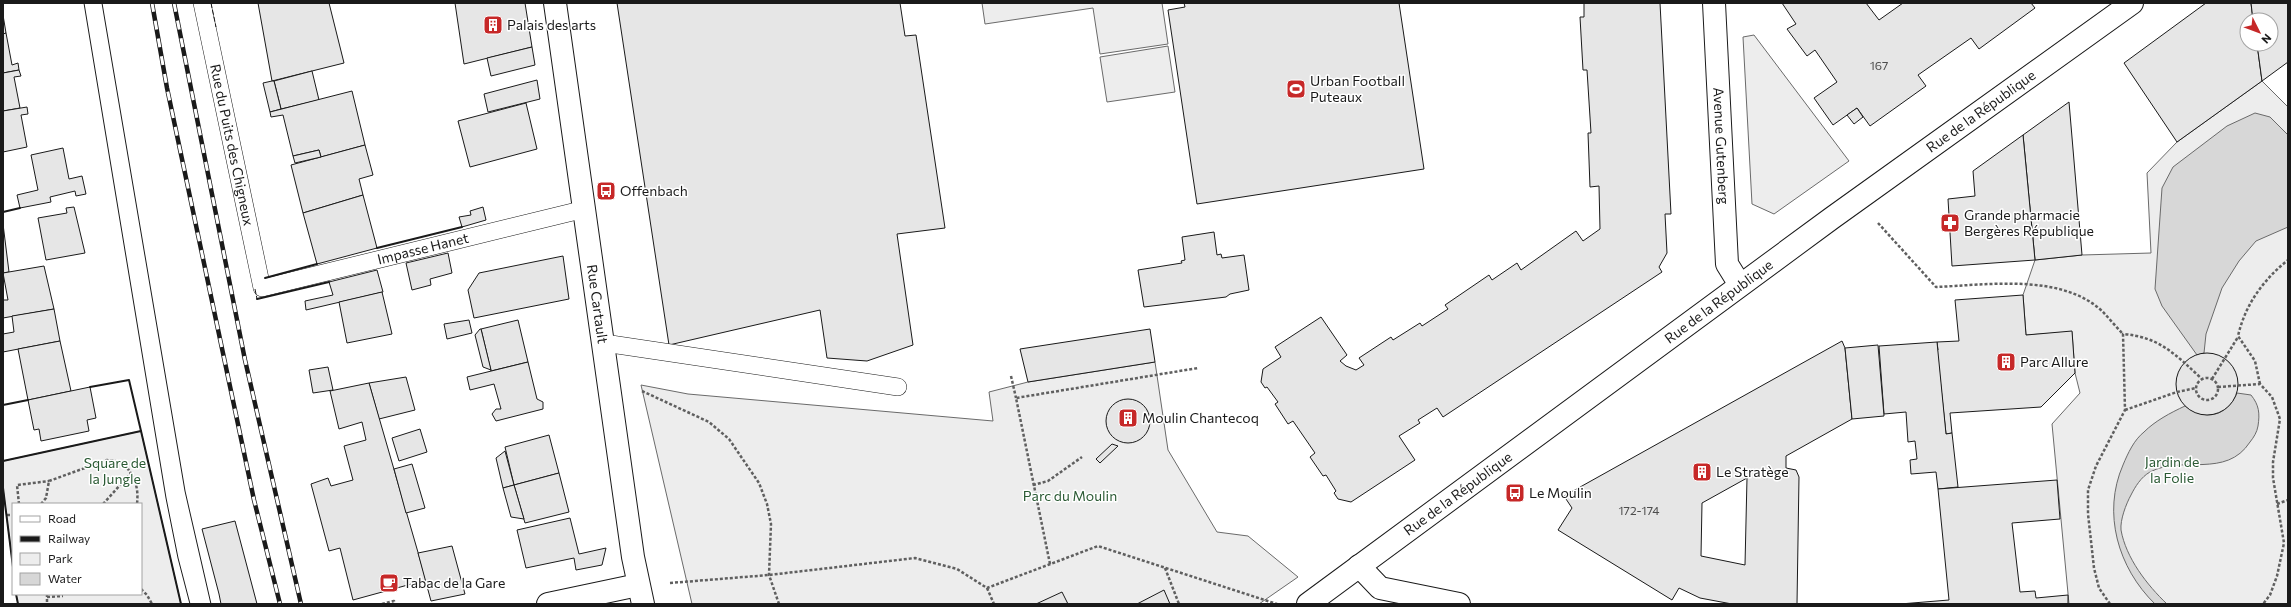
<svg xmlns="http://www.w3.org/2000/svg" width="2291" height="607" font-family="Commissioner,sans-serif">
  <rect width="100%" height="100%" fill="#fff"/>
  <g fill="#ededed" stroke="#6a6a6a">
    <path d="M982,3H1162L1168,44L1100,54L1093,8L985,24Z"/>
    <path d="M1754,35L1849,161L1774,214L1752,204L1743,37Z"/>
    <path d="M1168,46L1175,92L1107,102L1100,57Z"/>
    <path d="M2262,81L2288,107V604H2069L2052,424L2080,393L2075,373L2072,332L2026,335L2023,295L2035,260L2082,255L2151,253L2147,173L2177,142Z"/>
    <path d="M1155,362L1168,450L1217,532L1248,536L1298,577L1259,604H692L641,385L688,394L993,421L989,392L1028,382Z"/>
    <path d="M141,431L181,604H18L16,594H141V504H13V567L3,488V461Z"/>
  </g>
  <g fill="#d7d7d7" stroke="#6a6a6a">
    <path d="M2255,113L2270,117L2288,135V227L2256,241L2239,261L2222,288L2206,334L2204,353L2197,355L2162,306L2155,289L2162,188L2173,167L2227,126Z"/>
    <path d="M2237,393L2251,395C2259,405 2260,413 2258,426C2257,432 2254,437 2250,442C2226,479 2182,455 2150,472C2141,477 2135,487 2131,495C2126,504 2120,520 2121,530C2126,558 2147,585 2167,604H2155C2118,568 2102,513 2123,465C2128,453 2134,440 2144,432C2155,421 2170,413 2185,406C2206,421 2226,417 2237,393Z"/>
  </g>
  <g fill="#e6e6e6" stroke="#1a1a1a" fill-rule="evenodd">
    <path d="M258,3H329L344,63L272,81Z"/>
    <path d="M455,3H525L532,47L464,64Z"/>
    <path d="M617,3H900L905,36L916,35L945,228L897,234L913,345L867,361L827,358L820,310L669,345Z"/>
    <path d="M1184,3H1399L1424,169L1197,204L1168,10L1185,7Z"/>
    <path d="M1584,3H1660L1671,214H1665L1667,253L1659,267L1662,272L1443,417L1437,408L1418,420L1420,423L1399,436L1415,460L1351,502L1338,499L1334,493L1336,491L1326,475L1323,476L1310,457L1315,453L1293,421L1288,424L1275,404L1278,402L1267,387L1265,388L1261,382L1263,369L1281,357L1275,347L1321,317L1347,355L1340,361L1346,366L1356,370L1364,365L1359,358L1391,337L1393,340L1420,323L1422,326L1448,309L1445,305L1489,275L1492,280L1517,263L1521,270L1576,231L1583,241L1600,229L1599,186L1590,187L1588,133H1591L1587,70H1583L1580,17H1584Z"/>
    <path d="M1782,3H1866L1879,20L1903,3H2031L2035,8L1979,49L1971,38L1918,75L1926,86L1870,126L1857,108L1833,125L1814,98L1837,82L1815,50L1807,56L1787,29L1796,24Z"/>
    <path d="M2206,3H2251L2253,20H2247V44H2257L2262,81L2177,142L2124,63Z"/>
    <path d="M2251,3H2288V62L2262,81L2257,44H2271V20H2253Z"/>
    <path d="M3,15L6,33L3,34Z"/>
    <path d="M6,33L12,65L18,63L19,70L3,73V34Z"/>
    <path d="M532,47L535,65L491,76L487,58Z"/>
    <path d="M19,70L21,76L14,77L20,108L3,111V73Z"/>
    <path d="M312,71L319,100L281,109L274,81Z"/>
    <path d="M537,80L540,99L488,112L484,94Z"/>
    <path d="M272,81H274L281,109L270,112L263,83Z"/>
    <path d="M352,91L365,145L321,157L319,150L293,156L283,115L271,117L270,112Z"/>
    <path d="M2069,102L2082,255L2035,260L2023,135Z"/>
    <path d="M526,103L537,149L470,167L458,121Z"/>
    <path d="M27,107L28,114L21,115L27,147L3,152V111Z"/>
    <path d="M1857,108L1863,117L1854,124L1847,115Z"/>
    <path d="M2023,135L2035,260L1952,266L1948,199L1975,196L1973,171Z"/>
    <path d="M365,145L373,175L359,179L363,195L303,213L291,165Z"/>
    <path d="M63,148L69,179L82,176L86,194L76,196L75,191L50,197L51,202L20,208L17,195L38,190L31,155Z"/>
    <path d="M319,150L321,157L295,163L293,156Z"/>
    <path d="M363,195L377,248L317,264L303,213Z"/>
    <path d="M74,207L85,253L46,260L38,218L67,213L66,208Z"/>
    <path d="M483,207L486,220L462,227L459,217L471,215L470,211Z"/>
    <path d="M3,224L9,272L3,273Z"/>
    <path d="M1214,232L1217,255L1221,254L1222,258L1244,255L1249,290L1230,294L1226,297L1144,307L1138,270L1182,263L1181,261L1185,260L1182,237Z"/>
    <path d="M448,253L452,273L430,279L431,285L412,290L406,263Z"/>
    <path d="M563,256L569,299L474,318L468,290L479,273Z"/>
    <path d="M44,266L54,309L3,318V300H8L3,273Z"/>
    <path d="M377,270L383,292L306,310L305,301L333,295L329,282Z"/>
    <path d="M382,292L392,334L347,343L339,302Z"/>
    <path d="M2023,295L2026,335L2072,331L2075,373L2041,407L1950,413L1952,433L1946,434L1937,351L1938,350L1937,342L1959,341L1955,300Z"/>
    <path d="M54,309L60,341L3,352V334L14,332L12,316Z"/>
    <path d="M469,320L472,333L447,339L444,324Z"/>
    <path d="M518,320L528,362L491,371L481,329Z"/>
    <path d="M480,329H481L491,370L483,367L475,335Z"/>
    <path d="M1150,329L1155,362L1028,382L1020,349Z"/>
    <path d="M60,341L71,391L28,400L18,349Z"/>
    <path d="M1842,341L1845,348L1852,419L1786,456V468L1796,470L1799,477L1797,604H1732L1700,598L1679,588L1672,600L1558,530L1572,508L1564,496ZM1747,478L1745,565L1701,556L1702,503Z"/>
    <path d="M1937,342L1946,434L1952,433L1958,487L1938,489L1936,472L1911,474L1910,460L1917,459L1915,441L1908,442L1906,412L1884,414L1879,346Z"/>
    <path d="M1878,345L1884,416L1852,419L1845,348Z"/>
    <circle cx="2207" cy="384" r="31"/>
    <path d="M528,362L537,399L543,402V409L496,421L492,414L496,409H501L494,384L470,390L467,377Z"/>
    <path d="M328,367L333,390L313,393L309,370Z"/>
    <path d="M406,377L415,410L379,419L369,383Z"/>
    <path d="M369,383L426,580L353,600L340,548L329,551L311,484L328,478L331,486L353,480L344,446L366,440L362,422L339,429L330,391Z"/>
    <path d="M90,387L96,418L87,420L89,431L41,441L39,429L34,430L28,400Z"/>
    <circle cx="1128" cy="421" r="22"/>
    <path d="M420,429L427,452L399,461L392,438Z"/>
    <path d="M549,435L559,473L514,485L505,447Z"/>
    <path d="M1112,444L1118,446L1100,463L1096,459Z"/>
    <path d="M505,451L514,485L503,488L496,458Z"/>
    <path d="M412,464L425,508L406,513L394,469Z"/>
    <path d="M559,473L569,512L525,523L514,485Z"/>
    <path d="M2057,480L2060,519L2012,523L2020,592L2035,591L2036,598L2068,595V604H1900L1949,600L1938,489Z"/>
    <path d="M514,485L524,519L511,517L503,488Z"/>
    <path d="M570,518L579,554L606,548L602,565L576,570L574,558L526,568L517,530Z"/>
    <path d="M235,521L257,604H221L219,594L202,529Z"/>
    <path d="M452,546L465,594L431,601L418,553Z"/>
    <path d="M1164,590L1170,604H1137Z"/>
    <path d="M1062,592L1068,604H1036Z"/>
  </g>
  <g fill="none" stroke-linecap="round" stroke-linejoin="round">
    <defs>
      <g id="service">
        <path id="s1" d="M202,3L262,288L585,209"/>
        <path d="M604,343L898,387"/>
      </g>
      <g id="minor">
        <path id="s2" d="M555,3L633,557L643,604"/>
        <path id="s3" d="M1714,3L1727,264L1740,285"/>
        <path d="M1359,566L1380,588L1459,604"/>
        <path d="M548,604L638,585"/>
      </g>
      <g id="tertiary">
        <path id="s4" d="M1308,604L1832,218L2132,3"/>
      </g>
    </defs>
    <use href="#service" stroke="#1a1a1a" stroke-width="18"/>
    <use href="#minor" stroke="#1a1a1a" stroke-width="24"/>
    <use href="#tertiary" stroke="#1a1a1a" stroke-width="24"/>
    <g stroke="#5f5f5f" stroke-width="2.5" stroke-dasharray="3 2" stroke-linecap="butt">
      <path d="M1878,223L1936,287C1987,285 2061,273 2102,311C2109,318 2116,327 2123,334"/>
      <path d="M1011,376L1016,398"/>
      <circle cx="2207" cy="389" r="11"/>
      <path d="M2212,379L2238,337"/>
      <path d="M2260,384L2255,361L2238,336C2245,305 2263,280 2288,260"/>
      <path d="M2218,387L2260,384L2272,397L2280,419L2273,462V478L2284,543L2277,576L2270,595L2263,604"/>
      <path d="M642,391L709,422L729,439L759,483L767,504L771,524L769,575L779,604"/>
      <path d="M2125,410L2177,392L2196,388"/>
      <path d="M1033,485L1048,481L1082,457"/>
      <path d="M19,504L17,485L49,481"/>
      <path d="M41,504L46,498L49,481L107,460L123,462C134,477 139,485 137,504"/>
      <path d="M103,504L131,473"/>
      <path d="M2277,504L2288,500"/>
      <path d="M7,515H13"/>
      <path d="M1050,564L1016,398L1198,368"/>
      <path d="M1165,568L1179,604"/>
      <path d="M670,583L769,575L915,558L957,569L987,588L1098,546L1277,604"/>
      <path d="M987,588L994,604"/>
      <path d="M141,589L147,595L152,604"/>
      <path d="M47,594V604"/>
      <path d="M47,597L63,596"/>
      <path d="M382,604L394,601L395,604"/>
      <path d="M2110,604L2099,588L2094,568L2088,514V490L2096,466L2125,410L2123,334C2160,337 2176,355 2202,379"/>
    </g>
    <use href="#service" stroke="#fff" stroke-width="17"/>
    <use href="#minor" stroke="#fff" stroke-width="22"/>
    <use href="#tertiary" stroke="#fff" stroke-width="22"/>
    <g stroke="#1a1a1a" stroke-width="1">
      <path d="M84,3L166,498L178,558L190,604"/>
      <path d="M102,3L185,491L211,604"/>
    </g>
    <defs>
      <g id="rail">
        <path d="M152,3L167,88L254,500L280,604"/>
        <path d="M174,3L245,360L301,604"/>
      </g>
    </defs>
    <use href="#rail" stroke="#1a1a1a" stroke-width="4.5"/>
    <use href="#rail" stroke="#fff" stroke-width="3" stroke-dasharray="9" stroke-linecap="butt"/>
    <g stroke="#1a1a1a" stroke-width="1" stroke-dasharray="5 2" stroke-linecap="butt">
      <path d="M211,3L216,27"/>
      <path d="M255,289L257,299"/>
    </g>
    <g stroke="#1a1a1a" stroke-width="2">
      <path d="M3,212L20,208"/>
      <path d="M377,248L462,227"/>
      <path d="M265,278L317,264"/>
      <path d="M257,299L329,282"/>
      <path d="M3,405L28,400"/>
      <path d="M141,431L181,604"/>
      <path d="M3,461L141,431L129,380L90,387"/>
      <path d="M3,488L13,567"/>
      <path d="M16,594L18,604"/>
    </g>
  </g>
  <defs>
    <symbol id="building-square" viewBox="-11 -11 22 22"><rect x="-9" y="-9" width="18" height="18" rx="4" fill="#c62828" stroke="#fff"/><path d="M-4-6H4V6H1V3H-1V6H-4ZM-2.5-4.3h1.7v1.8h-1.7ZM.8-4.3h1.7v1.8H.8ZM-2.5-1h1.7V.8h-1.7ZM.8-1h1.7V.8H.8Z" fill="#fff"/></symbol>
    <symbol id="stadium-square" viewBox="-11 -11 22 22"><rect x="-9" y="-9" width="18" height="18" rx="4" fill="#c62828" stroke="#fff"/><path d="M0-5a6.5 5 0 1 0 0 10a6.5 5 0 1 0 0-10ZM-3.5-1.8h7v3.6h-7Z" fill="#fff"/></symbol>
    <symbol id="bus-square" viewBox="-11 -11 22 22"><rect x="-9" y="-9" width="18" height="18" rx="4" fill="#c62828" stroke="#fff"/><path d="M-5-6H5V4H4V6H2V4H-2V6H-4V4H-5ZM-3.5-4V0h7V-4ZM-3.5 1.2v1.5H-2V1.2ZM2 1.2v1.5H3.5V1.2Z" fill="#fff"/></symbol>
    <symbol id="pharmacy-square" viewBox="-11 -11 22 22"><rect x="-9" y="-9" width="18" height="18" rx="4" fill="#c62828" stroke="#fff"/><path d="M-2-6h4v4h4v4h-4v4h-4v-4h-4v-4h4Z" fill="#fff"/></symbol>
    <symbol id="cafe-square" viewBox="-11 -11 22 22"><rect x="-9" y="-9" width="18" height="18" rx="4" fill="#c62828" stroke="#fff"/><path d="M-5.5-4.5H6V0H3Q3 3.5 0 3.5H-2.5Q-5.5 3.5-5.5 0ZM3-3.2v2h1.7v-2ZM-6 4.5H4V6H-6Z" fill="#fff"/></symbol>
  </defs>
  <g fill-rule="evenodd">
    <use href="#building-square" x="482" y="14" width="22" height="22"/>
    <use href="#stadium-square" x="1285" y="78" width="22" height="22"/>
    <use href="#bus-square" x="595" y="180" width="22" height="22"/>
    <use href="#pharmacy-square" x="1939" y="212" width="22" height="22"/>
    <use href="#building-square" x="1995" y="351" width="22" height="22"/>
    <use href="#building-square" x="1117" y="407" width="22" height="22"/>
    <use href="#building-square" x="1691" y="461" width="22" height="22"/>
    <use href="#bus-square" x="1504" y="482" width="22" height="22"/>
    <use href="#cafe-square" x="378" y="572" width="22" height="22"/>
  </g>
  <g text-anchor="middle" stroke-width="3" stroke-linejoin="round" paint-order="stroke">
    <g font-size="12" fill="#4d4d4d">
      <text x="1879" y="70">167</text>
      <text x="1639" y="515">172-174</text>
    </g>
    <g font-size="14" fill="#1a1a1a" stroke="#fff" text-anchor="start">
      <text x="507" y="30">Palais des arts</text>
      <text x="1310" y="86">Urban Football<tspan x="1310" dy="16">Puteaux</tspan></text>
      <text x="620" y="196">Offenbach</text>
      <text x="1964" y="220">Grande pharmacie<tspan x="1964" dy="16">Bergères République</tspan></text>
      <text x="2020" y="367">Parc Allure</text>
      <text x="1142" y="423">Moulin Chantecoq</text>
      <text x="1716" y="477">Le Stratège</text>
      <text x="1529" y="498">Le Moulin</text>
      <text x="403" y="588">Tabac de la Gare</text>
    </g>
    <g font-size="14" fill="#1a1a1a" stroke="#fff">
      <text dy="5" stroke="none"><textPath href="#s4" startOffset="834">Rue de la République</textPath></text>
      <text dy="5" stroke="none"><textPath href="#s1" startOffset="145">Rue du Puits des Chigneux</textPath></text>
      <text dy="5" stroke="none"><textPath href="#s3" startOffset="143">Avenue Gutenberg</textPath></text>
      <text dy="5" stroke="none"><textPath href="#s1" startOffset="457">Impasse Hanet</textPath></text>
      <text dy="5" stroke="none"><textPath href="#s4" startOffset="510">Rue de la République</textPath></text>
      <text dy="5" stroke="none"><textPath href="#s2" startOffset="304">Rue Cartault</textPath></text>
      <text dy="5" stroke="none"><textPath href="#s4" startOffset="186">Rue de la République</textPath></text>
    </g>
    <g font-size="14" fill="#2b5a34" stroke="#fff">
      <text x="2172" y="467">Jardin de<tspan x="2172" dy="16">la Folie</tspan></text>
      <text x="115" y="468">Square de<tspan x="115" dy="16">la Jungle</tspan></text>
      <text x="1070" y="501">Parc du Moulin</text>
    </g>
  </g>
  <rect width="2291" height="607" fill="none" stroke="#1a1a1a" stroke-width="8"/>
  <rect x="12" y="503" width="130" height="92" fill="#ffffff" stroke="#a3a3a3"/>
  <rect x="20" y="516" width="20" height="6" fill="#ffffff" stroke="#a3a3a3"/>
  <text x="48" y="523" font-size="12" fill="#1a1a1a">Road</text>
  <rect x="20" y="536" width="20" height="6" fill="#1a1a1a" stroke="#a3a3a3"/>
  <text x="48" y="543" font-size="12" fill="#1a1a1a">Railway</text>
  <rect x="20" y="553" width="20" height="12" fill="#ededed" stroke="#a3a3a3"/>
  <text x="48" y="563" font-size="12" fill="#1a1a1a">Park</text>
  <rect x="20" y="573" width="20" height="12" fill="#d7d7d7" stroke="#a3a3a3"/>
  <text x="48" y="583" font-size="12" fill="#1a1a1a">Water</text>
  <g transform="translate(2259 32) rotate(132)"><circle r="19" fill="#ffffff" stroke="#a3a3a3"/>
  <path d="M0-3L7 15L0 10L-7 15Z" fill="#c62828"/>
  <text y="-6" font-size="11" font-weight="bold" text-anchor="middle" fill="#1a1a1a">N</text>
  </g>
</svg>
